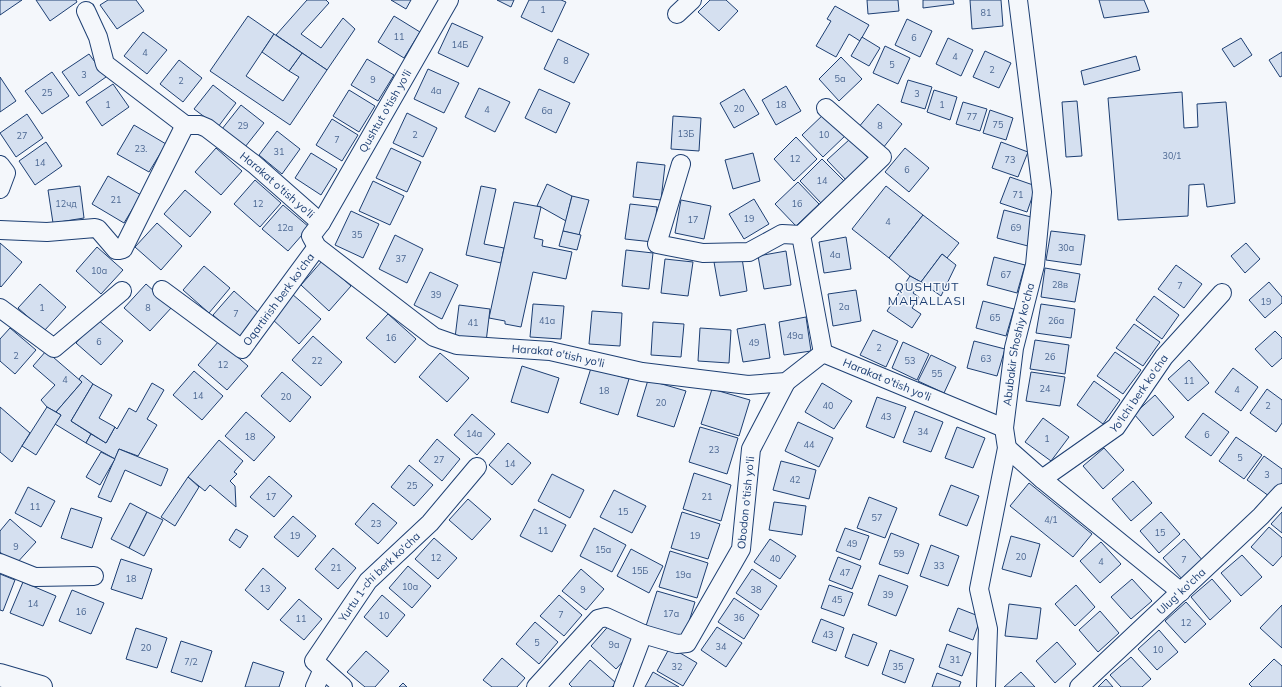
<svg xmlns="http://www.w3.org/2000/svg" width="1282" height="687" font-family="Mulish,sans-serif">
  <rect width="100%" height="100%" fill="#f4f7fb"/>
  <g fill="#d5e0f0" stroke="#1d3f73">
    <path d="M0,0H22L0,15Z"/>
    <path d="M36,0H76L77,2L50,21Z"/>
    <path d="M108,0H136L144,11L117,29L100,5Z"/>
    <path d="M307,0H326L329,3L301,34L321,48L343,18L355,29L327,70L276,35Z"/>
    <path d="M391,0H411L406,9Z"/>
    <path d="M497,0H514L511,7Z"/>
    <path d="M529,0H561L566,2L552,32L521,17Z"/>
    <path d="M710,0H726L738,11L719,31L698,12Z"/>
    <path d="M867,0H898L899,11L868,14Z"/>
    <path d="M923,0H953L954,4L923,8Z"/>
    <path d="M970,0H1001L1003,26L972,29Z"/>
    <path d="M1099,0H1144L1149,12L1104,18Z"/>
    <path d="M835,6L869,25L860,41L849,34L836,57L816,46L831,21L827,19Z"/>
    <path d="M248,16L274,34L246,76L283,101L299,77L289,71L302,53L327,70L290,125L210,71Z"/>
    <path d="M394,16L420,32L404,58L378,42Z"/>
    <path d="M907,19L932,31L920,57L895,45Z"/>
    <path d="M452,23L483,37L468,67L438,53Z"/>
    <path d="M143,32L167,50L147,74L124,56Z"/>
    <path d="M274,34L302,53L289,71L262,52Z"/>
    <path d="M862,37L880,48L869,66L851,56Z"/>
    <path d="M948,38L973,50L961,76L936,64Z"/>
    <path d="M1241,38L1252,55L1234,67L1222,49Z"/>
    <path d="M558,39L589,54L574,83L544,69Z"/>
    <path d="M885,46L910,58L898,84L873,73Z"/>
    <path d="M985,51L1011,63L999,88L973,77Z"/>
    <path d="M1282,52V76L1280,77L1269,60Z"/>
    <path d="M89,54L106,77L79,96L62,72Z"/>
    <path d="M1136,56L1140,70L1084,85L1081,71Z"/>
    <path d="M841,57L862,79L839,101L819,79Z"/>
    <path d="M367,59L394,75L378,101L351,85Z"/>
    <path d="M179,60L202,78L183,102L160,84Z"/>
    <path d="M428,69L459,83L444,113L414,99Z"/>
    <path d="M52,72L69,96L42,114L25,91Z"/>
    <path d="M0,77L16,101L0,112Z"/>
    <path d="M908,80L932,87L925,109L901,102Z"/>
    <path d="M113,84L129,107L102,126L86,102Z"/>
    <path d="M213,85L236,103L218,127L194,109Z"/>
    <path d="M786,86L801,111L776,125L762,100Z"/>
    <path d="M479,88L510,102L495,132L465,117Z"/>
    <path d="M539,89L570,103L556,133L525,118Z"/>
    <path d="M744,89L759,114L734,128L720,103Z"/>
    <path d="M349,90L375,106L359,132L333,116Z"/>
    <path d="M934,90L957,97L950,120L927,112Z"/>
    <path d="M1182,92L1184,128L1198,127L1197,104L1226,102L1235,203L1207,207L1204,184L1189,185L1188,216L1118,220L1108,98Z"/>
    <path d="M1077,101L1082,156L1066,157L1062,102Z"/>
    <path d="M963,102L987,109L980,131L956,124Z"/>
    <path d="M878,104L902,124L883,148L858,128Z"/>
    <path d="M241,105L264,123L245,147L222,129Z"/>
    <path d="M990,110L1013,118L1006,140L983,133Z"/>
    <path d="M407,113L437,128L423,157L393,143Z"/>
    <path d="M825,113L846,135L823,157L802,135Z"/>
    <path d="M27,114L43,138L16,157L0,133Z"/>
    <path d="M673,116L701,118L699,151L671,149Z"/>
    <path d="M332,119L358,135L342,161L316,145Z"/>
    <path d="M134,125L166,144L149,172L117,154Z"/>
    <path d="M277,131L300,149L282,174L259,155Z"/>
    <path d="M796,137L817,159L794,181L774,159Z"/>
    <path d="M850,139L871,161L848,182L827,160Z"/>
    <path d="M46,142L62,166L35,185L19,161Z"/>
    <path d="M1001,142L1028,152L1018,177L992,168Z"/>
    <path d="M216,148L242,171L221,195L195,172Z"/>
    <path d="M391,148L421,162L407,192L376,178Z"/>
    <path d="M905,148L929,168L909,192L885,172Z"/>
    <path d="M311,153L337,169L321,195L295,178Z"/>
    <path d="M753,153L760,181L733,189L725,160Z"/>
    <path d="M822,159L844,181L821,203L800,181Z"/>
    <path d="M637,162L665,165L661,200L633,197Z"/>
    <path d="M108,176L141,195L124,223L92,204Z"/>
    <path d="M1010,177L1036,186L1027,212L1000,203Z"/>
    <path d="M255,180L281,203L260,227L234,204Z"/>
    <path d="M373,181L404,196L390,225L359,211Z"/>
    <path d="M798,182L819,204L796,226L775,204Z"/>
    <path d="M547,184L572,196L566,221L541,207L537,206Z"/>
    <path d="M80,186L84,218L53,223L48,190Z"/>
    <path d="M481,186L496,189L484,244L504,248L501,263L466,255Z"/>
    <path d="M886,186L923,215L889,258L852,229Z"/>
    <path d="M185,190L211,212L190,237L164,214Z"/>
    <path d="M572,196L589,200L579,235L563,231Z"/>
    <path d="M754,199L769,224L744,239L729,214Z"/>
    <path d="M681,200L711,206L704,239L675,233Z"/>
    <path d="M514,202L541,207L534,238L543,240L542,246L572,252L566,279L533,272L521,327L505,324V321L489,318Z"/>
    <path d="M630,204L657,207L653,242L625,239Z"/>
    <path d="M283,205L309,227L288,251L262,229Z"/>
    <path d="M1004,210L1035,218L1028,246L997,238Z"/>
    <path d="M351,211L379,224L363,258L335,245Z"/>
    <path d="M923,215L959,243L947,258L942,254L921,282L910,276L889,258Z"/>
    <path d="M157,223L182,246L161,270L135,247Z"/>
    <path d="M563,231L581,235L577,250L559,246Z"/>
    <path d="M1051,231L1085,235L1081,265L1046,260Z"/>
    <path d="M395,235L423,249L407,283L379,269Z"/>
    <path d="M846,237L851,269L824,273L819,242Z"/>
    <path d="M0,243L22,262L1,287L0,286Z"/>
    <path d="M1246,243L1260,259L1245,273L1231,256Z"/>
    <path d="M97,247L123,270L101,294L76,271Z"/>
    <path d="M626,250L653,253L649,289L622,286Z"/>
    <path d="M786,251L791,285L764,289L758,256Z"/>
    <path d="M942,254L956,265L941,296L921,282Z"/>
    <path d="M994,257L1025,265L1017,293L987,285Z"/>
    <path d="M742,258L747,291L720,296L714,262Z"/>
    <path d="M665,259L693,262L688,296L661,293Z"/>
    <path d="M322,261L351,286L329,311L301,285Z"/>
    <path d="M1176,265L1202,284L1184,308L1158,289Z"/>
    <path d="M204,266L230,288L209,313L183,290Z"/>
    <path d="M1045,268L1080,274L1075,302L1041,297Z"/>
    <path d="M430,272L458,285L442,319L414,305Z"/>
    <path d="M910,276L921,282L913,293L919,297L912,308L921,314L912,328L887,311Z"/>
    <path d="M1269,282L1282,297V303L1265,318L1249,300Z"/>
    <path d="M40,284L66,307L44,331L18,308Z"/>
    <path d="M146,284L172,307L150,331L124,308Z"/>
    <path d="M856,290L861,321L833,326L828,294Z"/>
    <path d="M234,291L260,314L239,338L213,315Z"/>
    <path d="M292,294L321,319L299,344L271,318Z"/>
    <path d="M1154,296L1179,315L1162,339L1136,320Z"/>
    <path d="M983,301L1014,309L1006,336L976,328Z"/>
    <path d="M533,304L564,306L561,339L530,337Z"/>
    <path d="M1041,304L1075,309L1071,338L1036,333Z"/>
    <path d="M459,305L490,309L486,342L455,338Z"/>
    <path d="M592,311L622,313L620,346L589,344Z"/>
    <path d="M388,314L416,339L395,363L366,338Z"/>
    <path d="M806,317L811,351L784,355L779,322Z"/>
    <path d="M97,319L123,341L101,365L76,343Z"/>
    <path d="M653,322L684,324L681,357L651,355Z"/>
    <path d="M765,324L770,358L743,362L737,329Z"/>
    <path d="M1134,324L1160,342L1143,366L1116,348Z"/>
    <path d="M10,328L36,350L15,374L0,361V339Z"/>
    <path d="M700,328L731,330L729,363L698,361Z"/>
    <path d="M873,330L898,341L886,367L860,355Z"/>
    <path d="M1275,331L1282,338V358L1272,367L1255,349Z"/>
    <path d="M313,336L342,362L321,386L292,360Z"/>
    <path d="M1035,340L1069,345L1065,374L1030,369Z"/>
    <path d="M219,341L248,366L227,390L198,365Z"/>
    <path d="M974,341L1005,349L997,376L967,368Z"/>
    <path d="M903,342L929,354L917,380L892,368Z"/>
    <path d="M46,351L82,382L56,412L47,407L41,400L55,385L33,366Z"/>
    <path d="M1115,352L1141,370L1123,394L1097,376Z"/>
    <path d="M440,353L469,378L447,402L419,377Z"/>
    <path d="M931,355L956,367L944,393L918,381Z"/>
    <path d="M1189,360L1209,383L1188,401L1168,379Z"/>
    <path d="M522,366L559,378L548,413L511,402Z"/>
    <path d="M591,368L629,379L618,415L580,403Z"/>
    <path d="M1233,368L1258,387L1241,411L1215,392Z"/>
    <path d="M194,371L223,396L202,420L173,395Z"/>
    <path d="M282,372L311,397L290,422L261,396Z"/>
    <path d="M1031,372L1065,377L1060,406L1026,401Z"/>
    <path d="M82,375L93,384L71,421L91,434L86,443L55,424L61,415L56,412L82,382L79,379Z"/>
    <path d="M648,380L686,391L674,427L637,416Z"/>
    <path d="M1094,381L1120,400L1103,424L1077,405Z"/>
    <path d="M152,383L164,390L147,419L157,425L138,456L119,449L115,459L86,443L91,434L106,443L115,427L117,429L129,408L136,412Z"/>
    <path d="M822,383L852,401L834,429L805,412Z"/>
    <path d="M93,384L112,395L99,418L115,427L106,443L71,421Z"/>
    <path d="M712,389L750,400L739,436L701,424Z"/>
    <path d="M1267,389L1282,400V423L1276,432L1250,413Z"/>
    <path d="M1155,395L1174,417L1153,436L1134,414Z"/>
    <path d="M877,397L906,407L894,438L866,427Z"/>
    <path d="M0,407L30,433L12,462L0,452Z"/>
    <path d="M47,407L61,415L36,455L22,446Z"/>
    <path d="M915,411L943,422L931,452L903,442Z"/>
    <path d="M246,412L275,437L254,461L225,436Z"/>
    <path d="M1203,413L1229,432L1211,456L1185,437Z"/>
    <path d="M472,414L495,434L477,455L454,435Z"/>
    <path d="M1043,418L1069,437L1051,461L1025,442Z"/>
    <path d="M798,422L833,438L819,467L785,451Z"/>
    <path d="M700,427L738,438L727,474L689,462Z"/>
    <path d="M957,427L985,438L973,468L945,458Z"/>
    <path d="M1236,437L1262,455L1244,479L1219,461Z"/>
    <path d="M437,439L460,459L442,481L419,461Z"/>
    <path d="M219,440L243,461L234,472L237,474L230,481L235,486L236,507L210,485L205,491L188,477Z"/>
    <path d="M508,443L531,463L512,485L489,465Z"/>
    <path d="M1104,448L1124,470L1103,489L1083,466Z"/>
    <path d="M119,449L168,469L161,486L125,470L111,502L98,497Z"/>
    <path d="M101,452L115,459L100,485L86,477Z"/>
    <path d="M1264,456L1282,469V487L1273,499L1247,480Z"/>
    <path d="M781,461L816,470L809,499L773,490Z"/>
    <path d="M409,465L433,485L414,506L391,487Z"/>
    <path d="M694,473L731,485L721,521L683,509Z"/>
    <path d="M552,474L584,490L570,518L538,501Z"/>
    <path d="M269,476L292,496L274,517L250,497Z"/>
    <path d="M188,477L199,487L175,526L161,517Z"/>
    <path d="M1133,481L1152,503L1131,521L1112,499Z"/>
    <path d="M1029,483L1092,534L1073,557L1010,506Z"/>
    <path d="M951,485L979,496L967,526L939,515Z"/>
    <path d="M28,487L55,501L41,527L15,513Z"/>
    <path d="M614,490L646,506L632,533L600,517Z"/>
    <path d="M869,497L897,508L885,538L857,528Z"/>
    <path d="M468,499L491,519L472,540L449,520Z"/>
    <path d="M774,502L806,506L802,535L769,530Z"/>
    <path d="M130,503L147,512L129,548L111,539Z"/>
    <path d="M373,503L397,523L378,544L355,524Z"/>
    <path d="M71,508L102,518L92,548L61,538Z"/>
    <path d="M534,509L566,525L552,552L520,536Z"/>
    <path d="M147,512L163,520L144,556L129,548Z"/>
    <path d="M682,512L720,524L708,559L671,548Z"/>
    <path d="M1161,512L1180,534L1159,553L1140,531Z"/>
    <path d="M1282,512V533L1271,524Z"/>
    <path d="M293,516L316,536L298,557L274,537Z"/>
    <path d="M10,519L36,542L15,565L0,552V531Z"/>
    <path d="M1269,527L1282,538V556L1273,566L1251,547Z"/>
    <path d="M594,528L626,545L612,572L580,556Z"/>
    <path d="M845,528L869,536L860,560L836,551Z"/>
    <path d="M236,529L248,536L240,548L229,540Z"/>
    <path d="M891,533L919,544L908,574L879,564Z"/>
    <path d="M1011,536L1040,544L1031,577L1002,569Z"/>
    <path d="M434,538L457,558L438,579L415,559Z"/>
    <path d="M770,539L796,556L780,579L754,562Z"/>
    <path d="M1184,539L1204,562L1183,580L1163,558Z"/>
    <path d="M1101,542L1121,564L1100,583L1080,561Z"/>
    <path d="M931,545L959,556L948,586L920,576Z"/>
    <path d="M333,548L356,568L338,589L315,569Z"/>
    <path d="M631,549L663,566L649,593L617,576Z"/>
    <path d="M670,551L708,563L697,598L659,587Z"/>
    <path d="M1242,555L1262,577L1241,596L1221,573Z"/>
    <path d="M838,557L861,566L852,589L829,580Z"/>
    <path d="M121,559L152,569L142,599L111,589Z"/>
    <path d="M408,566L431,586L412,608L389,588Z"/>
    <path d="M263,568L286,588L268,610L245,590Z"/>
    <path d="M581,569L604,589L586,610L562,591Z"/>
    <path d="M752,569L777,586L761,610L736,593Z"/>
    <path d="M0,574L15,580L3,611L0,610Z"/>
    <path d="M879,575L908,586L896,616L868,605Z"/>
    <path d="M1132,579L1152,601L1131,619L1111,597Z"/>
    <path d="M1212,579L1231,601L1210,620L1191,597Z"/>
    <path d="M23,582L56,596L43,626L10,613Z"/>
    <path d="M829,585L853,593L844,616L821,608Z"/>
    <path d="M1076,585L1095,607L1075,626L1055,604Z"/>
    <path d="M72,590L104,603L91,634L59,621Z"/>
    <path d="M657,591L695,602L684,638L646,626Z"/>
    <path d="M382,595L405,615L387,637L364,617Z"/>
    <path d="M559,595L582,615L564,636L540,616Z"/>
    <path d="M734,598L759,615L744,639L718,622Z"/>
    <path d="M299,599L322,619L304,640L280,620Z"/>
    <path d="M1186,602L1206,624L1185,643L1165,621Z"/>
    <path d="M1009,604L1041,608L1037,639L1005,636Z"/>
    <path d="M1282,605V648L1260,628Z"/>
    <path d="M958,608L981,617L973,640L949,631Z"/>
    <path d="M1100,611L1119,633L1098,652L1079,630Z"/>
    <path d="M821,619L844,628L836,651L812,642Z"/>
    <path d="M535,622L558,642L539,664L516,644Z"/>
    <path d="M612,622L638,645L616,669L591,646Z"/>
    <path d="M717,627L742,643L726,667L701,650Z"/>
    <path d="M136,628L167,638L157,668L126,659Z"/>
    <path d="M1159,630L1178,652L1157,670L1138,649Z"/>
    <path d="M853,634L877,643L868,666L845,657Z"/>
    <path d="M181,641L212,651L202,682L171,672Z"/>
    <path d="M1057,642L1076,664L1055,683L1036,661Z"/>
    <path d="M947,644L971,653L962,676L939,667Z"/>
    <path d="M670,647L697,663L683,686L657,671Z"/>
    <path d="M890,650L914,659L905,683L882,674Z"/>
    <path d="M366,651L389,671L375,687H365L347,672Z"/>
    <path d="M1131,657L1151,679L1142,687H1121L1110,675Z"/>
    <path d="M502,658L525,678L517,687H492L483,680Z"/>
    <path d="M1274,659L1282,666V687H1252L1249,684Z"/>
    <path d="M590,660L616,683L612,687H572L569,684Z"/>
    <path d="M253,662L284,672L279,687H245Z"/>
    <path d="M653,672L679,687H645Z"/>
    <path d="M1021,672L1035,687H1004Z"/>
    <path d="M937,673L961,682L959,687H932Z"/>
    <path d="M1106,679L1113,687H1098Z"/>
    <path d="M403,683L407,687H399Z"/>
  </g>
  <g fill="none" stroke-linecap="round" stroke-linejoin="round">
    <defs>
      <g id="minor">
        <path id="s1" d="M449,0L321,223L311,236L317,247L434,337L457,345L550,351L642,372L748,385L786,382L823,353L1004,428"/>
        <path d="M86,11L98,37L105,64L185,125"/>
        <path d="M677,14L692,0"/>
        <path id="s2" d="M185,125H200L207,128L254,164L321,223"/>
        <path d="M681,164L657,244L703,253L749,252L782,234L801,235"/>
        <path d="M0,165L6,173L0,189"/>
        <path d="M0,230L47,232L95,228L98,229L116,250H119L123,249L185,125"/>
        <path id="s3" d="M162,290L242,349L317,247"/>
        <path d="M0,308L54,348L122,291"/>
        <path d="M823,353L801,235L882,157L826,108"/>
        <path d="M1007,448L1042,479L1181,592"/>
        <path id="s4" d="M1042,479L1116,427L1164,357L1222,293"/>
        <path d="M0,563L35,577L94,576"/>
        <path d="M315,687L323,669"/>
        <path id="s5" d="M343,687L314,661L368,581L430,523L477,467"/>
        <path d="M536,687L598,619L606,617L643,634"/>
        <path id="s6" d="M623,687L643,634L677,644L687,643L741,549L751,449L786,382"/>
        <path id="s7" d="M986,687L988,629L979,589L1007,448L1004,428L1014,348L1035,265L1042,192L1018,0"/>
        <path id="s8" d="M1079,687L1261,516L1282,493"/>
      </g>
      <path id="primary" d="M0,675L41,687"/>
    </defs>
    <use href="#minor" stroke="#1d3f73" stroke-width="20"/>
    <use href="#primary" stroke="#1d3f73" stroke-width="24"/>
    <use href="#minor" stroke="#f4f7fb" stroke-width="18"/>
    <use href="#primary" stroke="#f4f7fb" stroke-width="22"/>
  </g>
  <g text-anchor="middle" stroke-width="3" stroke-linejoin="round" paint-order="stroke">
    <g font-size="9" fill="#4b6792">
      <text x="543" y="13">1</text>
      <text x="986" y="16">81</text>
      <text x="399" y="40">11</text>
      <text x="914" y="41">6</text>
      <text x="460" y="48">14Б</text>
      <text x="145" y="56">4</text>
      <text x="955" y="60">4</text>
      <text x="566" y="64">8</text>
      <text x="892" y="68">5</text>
      <text x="992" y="73">2</text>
      <text x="84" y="78">3</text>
      <text x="840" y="82">5а</text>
      <text x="373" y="83">9</text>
      <text x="181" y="84">2</text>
      <text x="436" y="94">4a</text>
      <text x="47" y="96">25</text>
      <text x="917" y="97">3</text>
      <text x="108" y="108">1</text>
      <text x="781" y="108">18</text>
      <text x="942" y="108">1</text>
      <text x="739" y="112">20</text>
      <text x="487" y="113">4</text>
      <text x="547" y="114">6a</text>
      <text x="972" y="120">77</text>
      <text x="998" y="128">75</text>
      <text x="243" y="129">29</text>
      <text x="880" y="129">8</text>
      <text x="686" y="137">13Б</text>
      <text x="415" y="138">2</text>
      <text x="824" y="138">10</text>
      <text x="22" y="139">27</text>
      <text x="337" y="143">7</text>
      <text x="141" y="152">23.</text>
      <text x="279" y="155">31</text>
      <text x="1172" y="159">30/1</text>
      <text x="795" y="162">12</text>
      <text x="1010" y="163">73</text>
      <text x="40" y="166">14</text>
      <text x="907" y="173">6</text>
      <text x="822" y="184">14</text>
      <text x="1018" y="198">71</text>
      <text x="116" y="203">21</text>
      <text x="66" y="207">12чд</text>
      <text x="258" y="207">12</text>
      <text x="797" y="207">16</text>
      <text x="749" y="222">19</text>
      <text x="693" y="223">17</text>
      <text x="888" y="225">4</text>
      <text x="285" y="231">12a</text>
      <text x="1016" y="231">69</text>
      <text x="357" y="238">35</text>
      <text x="1066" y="251">30a</text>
      <text x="835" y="258">4а</text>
      <text x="401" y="262">37</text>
      <text x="99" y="274">10a</text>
      <text x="1006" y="278">67</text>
      <text x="1060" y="288">28в</text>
      <text x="1180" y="289">7</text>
      <text x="436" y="298">39</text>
      <text x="1266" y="305">19</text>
      <text x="844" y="310">2а</text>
      <text x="42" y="311">1</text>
      <text x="148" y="311">8</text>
      <text x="236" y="317">7</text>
      <text x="995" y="321">65</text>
      <text x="547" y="324">41a</text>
      <text x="1056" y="324">26a</text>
      <text x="473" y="326">41</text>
      <text x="795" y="339">49а</text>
      <text x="391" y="341">16</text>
      <text x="99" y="345">6</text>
      <text x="754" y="346">49</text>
      <text x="879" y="351">2</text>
      <text x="16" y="359">2</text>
      <text x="1050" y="360">26</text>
      <text x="986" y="362">63</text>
      <text x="317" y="364">22</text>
      <text x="910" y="364">53</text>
      <text x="223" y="368">12</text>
      <text x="937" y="377">55</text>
      <text x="65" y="383">4</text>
      <text x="1189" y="384">11</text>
      <text x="1045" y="392">24</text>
      <text x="1237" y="393">4</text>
      <text x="604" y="394">18</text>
      <text x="198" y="399">14</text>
      <text x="286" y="400">20</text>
      <text x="661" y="406">20</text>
      <text x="828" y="409">40</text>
      <text x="1268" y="409">2</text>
      <text x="886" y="420">43</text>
      <text x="923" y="435">34</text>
      <text x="474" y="437">14a</text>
      <text x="1207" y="438">6</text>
      <text x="250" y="440">18</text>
      <text x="1047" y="442">1</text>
      <text x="809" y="448">44</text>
      <text x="714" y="453">23</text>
      <text x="1240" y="461">5</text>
      <text x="439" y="463">27</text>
      <text x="510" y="467">14</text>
      <text x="1267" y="478">3</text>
      <text x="795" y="483">42</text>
      <text x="412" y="489">25</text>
      <text x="271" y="500">17</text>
      <text x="707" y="500">21</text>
      <text x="35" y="510">11</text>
      <text x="623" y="515">15</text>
      <text x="877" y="521">57</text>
      <text x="1051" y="523">4/1</text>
      <text x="376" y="527">23</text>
      <text x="543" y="534">11</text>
      <text x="1160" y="536">15</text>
      <text x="295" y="539">19</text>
      <text x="695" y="539">19</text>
      <text x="852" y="547">49</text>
      <text x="16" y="550">9</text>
      <text x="603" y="553">15a</text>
      <text x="899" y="557">59</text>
      <text x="1021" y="560">20</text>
      <text x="436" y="561">12</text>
      <text x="775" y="562">40</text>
      <text x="1184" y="563">7</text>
      <text x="1101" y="565">4</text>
      <text x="939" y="569">33</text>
      <text x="336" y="571">21</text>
      <text x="640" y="574">15Б</text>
      <text x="845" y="576">47</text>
      <text x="683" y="578">19a</text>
      <text x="131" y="582">18</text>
      <text x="410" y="590">10a</text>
      <text x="265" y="592">13</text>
      <text x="583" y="593">9</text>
      <text x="756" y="593">38</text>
      <text x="888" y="598">39</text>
      <text x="837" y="603">45</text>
      <text x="33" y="607">14</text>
      <text x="81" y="615">16</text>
      <text x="671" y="617">17a</text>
      <text x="561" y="618">7</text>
      <text x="384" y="619">10</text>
      <text x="739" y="621">36</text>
      <text x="301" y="622">11</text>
      <text x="1186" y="626">12</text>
      <text x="828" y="638">43</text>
      <text x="537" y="646">5</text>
      <text x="614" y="648">9a</text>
      <text x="721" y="650">34</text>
      <text x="146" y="651">20</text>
      <text x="1158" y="653">10</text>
      <text x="955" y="663">31</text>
      <text x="191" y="665">7/2</text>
      <text x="677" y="670">32</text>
      <text x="898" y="670">35</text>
    </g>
    <g font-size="11" fill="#1d3f73" stroke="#f4f7fb">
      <text transform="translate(385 111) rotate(-60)" y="4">Qushtut o'tish yo'li</text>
      <text dy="4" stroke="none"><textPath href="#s2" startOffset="113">Harakat o'tish yo'li</textPath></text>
      <text dy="4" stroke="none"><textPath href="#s3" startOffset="161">Oqartirish berk ko'cha</textPath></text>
      <text dy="4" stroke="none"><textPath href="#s7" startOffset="348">Abubakir Shoshiy ko'cha</textPath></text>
      <text dy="4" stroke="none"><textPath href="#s1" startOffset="560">Harakat o'tish yo'li</textPath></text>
      <text dy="4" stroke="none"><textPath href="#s1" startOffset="907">Harakat o'tish yo'li</textPath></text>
      <text dy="4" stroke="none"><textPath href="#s4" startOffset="131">Yo'lchi berk ko'cha</textPath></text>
      <text dy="4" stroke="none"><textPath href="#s6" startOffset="257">Obodon o'tish yo'li</textPath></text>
      <text dy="4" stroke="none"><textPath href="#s5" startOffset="146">Yurtu 1-chi berk ko'cha</textPath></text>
      <text dy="4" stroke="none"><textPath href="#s8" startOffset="140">Ulug' ko'cha</textPath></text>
    </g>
    <g font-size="12" letter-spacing="1" fill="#1d3f73" stroke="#f4f7fb">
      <text x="927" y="291">QUSHTUT<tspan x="927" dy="14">MAHALLASI</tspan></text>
    </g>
  </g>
</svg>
